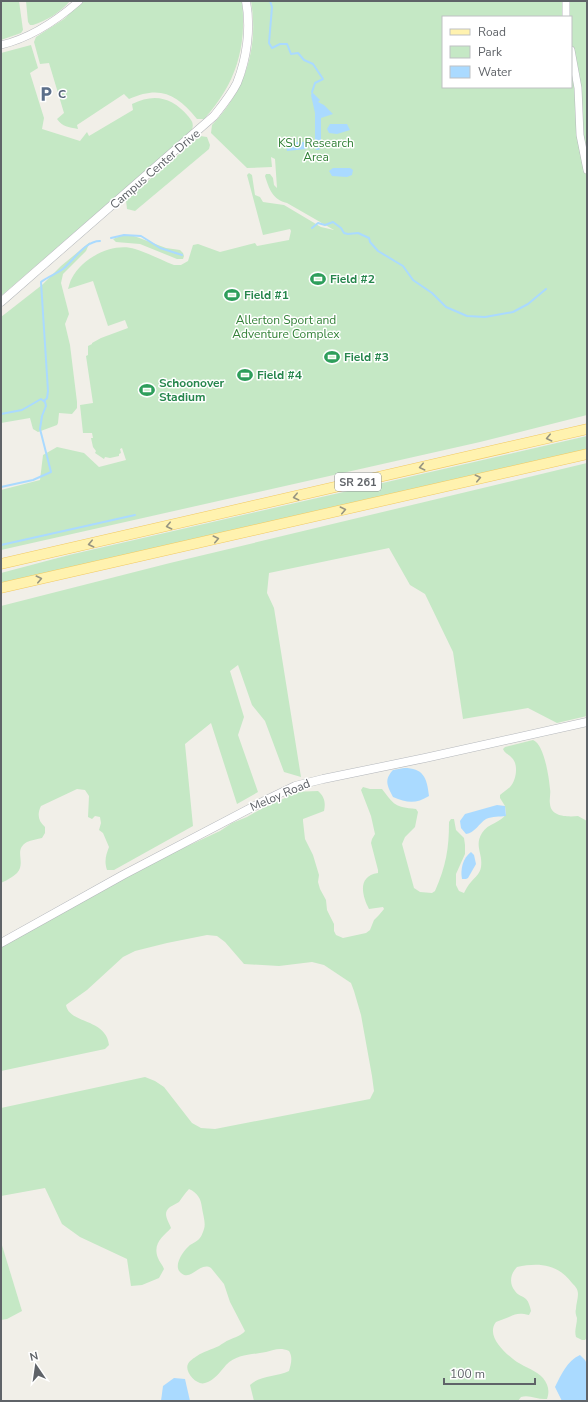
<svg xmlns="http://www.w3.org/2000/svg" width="588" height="1402" font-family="'Nunito Sans',sans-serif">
  <rect width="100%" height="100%" fill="#f1efe8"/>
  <g fill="#c5e8c5" fill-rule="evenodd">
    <path d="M1,1H19L23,30L21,33L1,40Z"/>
    <path d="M26,1H70C61,12 46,21 33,25H30L28,22Z"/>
    <path d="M83,1H242C247,47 236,84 204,119H197C177,94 160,85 129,99L124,94L77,125L78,129C68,127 63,127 57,119L64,113L49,63L40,64L34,42L36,37L64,19Z"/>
    <path d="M251,1H587V415L480,442L1,550V490L40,480L43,455L57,447L84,453L99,467L126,460L122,448L120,449L121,453L119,454V456L110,458L105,457L104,459L95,453L96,451L93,447L91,438H93L92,433H83L80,405L93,403L86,356L88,355V346L92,344V343L101,338L128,328L125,320L108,326L93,281L68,289C69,286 70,281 72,278C82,258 113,242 135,249C148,253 161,260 174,265H181L188,261L193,245L198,244L220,252L255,243L257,246L289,240L291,231L290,229L263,235L247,175L249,173L252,175L255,195L260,197L263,202L284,205L321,227L334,230L287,203C273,200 269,189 265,176L266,174H270L273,178L274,185L277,188L275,159L271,157L272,167L247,168L211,133L212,125C245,91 259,48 251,1ZM443,17H571V87H443Z"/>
    <path d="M31,45L38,68L30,73L44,118L42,129L80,141L87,132L89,136L133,110L132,104C154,93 172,97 188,116C192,121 194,123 192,130L1,296V53Z"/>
    <path d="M200,136L207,137L210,145L209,149L135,211L127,209L126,200Z"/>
    <path d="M123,235L134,236L166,248L180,250L183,253L184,256L183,259H177L140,244L116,242L113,239Z"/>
    <path d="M90,242L86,251L63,274L61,283L69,314L65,324L70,345L77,402V408L72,414L59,413L58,423L57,425L38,432L33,429L30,418L1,423V317L42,285L61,266Z"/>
    <path d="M587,436V450L1,585V573L69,555Z"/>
    <path d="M587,463V716L557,723L528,708L463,719L453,652L425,594L410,585L389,548L269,573L267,593L274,608L301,777L284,772L265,721L252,705L238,665L230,671L244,717L238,735L258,792L237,804L211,723L185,744L193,826L114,870H107C104,861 106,855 109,847L103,833L99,830L101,823L100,817L95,816L92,819L88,817L89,796L85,790L77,789L41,806C37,814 38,821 45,827V833L42,838C38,839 31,840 27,842C15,849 23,858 20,868C18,875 7,880 1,883V606L170,563Z"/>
    <path d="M533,740C544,744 549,777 550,789C551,794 549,799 550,804C551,817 568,817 578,816L587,821V1337L585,1340H582L576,1337C574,1330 577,1325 577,1318C576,1315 575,1312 576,1309C576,1304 578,1299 578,1294C578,1289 575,1286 572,1283C558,1264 539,1262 517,1267C510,1274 509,1284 515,1291C517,1295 523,1296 526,1299C529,1302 530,1307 531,1311L529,1315C520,1313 517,1313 509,1317C505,1319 500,1320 496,1322C485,1336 506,1354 517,1362C525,1367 537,1371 543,1378C548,1384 550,1391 547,1399C538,1400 529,1394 521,1397L518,1401H254L250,1385C260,1375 277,1377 289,1371C291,1364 293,1357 289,1351C280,1347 274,1350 266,1352C251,1355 237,1354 226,1365C220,1372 215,1380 205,1383C197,1386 184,1372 188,1364C189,1361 194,1358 197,1356C204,1351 211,1350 219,1346C222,1344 226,1341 229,1340C235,1337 241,1336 245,1331L230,1302L224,1284L211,1268C200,1261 191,1282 181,1273C172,1266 184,1250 190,1245C193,1243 196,1242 198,1240C201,1238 203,1232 204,1229C206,1223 203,1215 202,1208C201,1199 198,1193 189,1189C185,1193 182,1198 179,1202C176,1204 173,1205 170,1207C162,1213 168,1220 171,1228C164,1236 152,1243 158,1258C159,1262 163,1265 164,1269L159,1278L142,1285L131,1286L127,1259L80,1237L62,1224L45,1188L1,1196V1108L145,1077L155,1081L164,1087L192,1123L201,1128L215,1129L370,1099L374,1091L372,1076L361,1015L354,991L351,983L324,965L312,962L279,966L244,964L225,942L217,936L207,935L167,943L135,951L123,957L87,990L66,1005C69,1024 106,1018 109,1045L105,1049L1,1071V947L105,888L179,850L220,831L232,823L247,817L261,809L285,798L291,792L318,791C324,796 326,802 324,811L303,819V821L305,839L313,855L319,875L318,882L320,889L326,900L327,910L334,924V931L336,935L343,938L366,933L370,930L374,920L379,915L384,909L383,907L369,909C362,896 357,876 378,873V870L371,843L372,839L375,834L371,816L361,790L363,787L370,789H382C394,805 395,807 416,809L418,812L415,827L405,837L402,844L414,888L420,892L432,893L435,891C446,866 449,849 449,822L451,819H454L456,830L464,838L465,845V854L456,874V885L459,891L464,893C466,889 468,885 471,882C475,877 480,874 481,867C483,853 474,846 482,833C488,823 501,823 506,814L505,806L500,798V795C503,792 507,790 510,787C516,781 519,765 512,758C509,754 505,754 503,749L505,747Z"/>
    <path d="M1,1242L22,1311L7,1319L1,1320Z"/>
  </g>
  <g fill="#aadaff">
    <path d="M312,92L320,100L318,102L324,105L333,114L321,118V146L319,150H316L315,146V113L311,95Z"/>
    <path d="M330,124H347L350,130L337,134L329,133L327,129Z"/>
    <path d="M288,142H306L308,147L306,149L287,151L286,145Z"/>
    <path d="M333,168H350L353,170L352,175L347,177L332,176L329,171Z"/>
    <path d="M404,768C423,768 427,777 429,796C416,804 407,803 393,797C387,785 384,780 393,770Z"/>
    <path d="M497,805L505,806L506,816C499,817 493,816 486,819C479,823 475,833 466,834L461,828L460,821L465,814Z"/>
    <path d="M471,852L474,855L476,864L468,878L466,879H462C460,869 463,858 471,852Z"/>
    <path d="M580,1355L585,1360L587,1364V1401H562L555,1387C561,1375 567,1361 580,1355Z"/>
    <path d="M174,1378L185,1379L190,1401H161L163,1386Z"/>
  </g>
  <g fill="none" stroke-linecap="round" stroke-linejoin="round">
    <g stroke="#aadaff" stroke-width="2">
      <path d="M270,1L272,7L269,43L272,48L280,44H287L291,54L298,53L304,60L313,64L323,79L315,83L312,92"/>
      <path d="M312,228L318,223L325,225L333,222L341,228L344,233L348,234L358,233L369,238L370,242L378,251L403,266L413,280L432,293L446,307L467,316L485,317L513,312L528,304L546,289"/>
      <path d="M111,238L124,235L141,236L160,248L182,255"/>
      <path d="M44,401L47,398L48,391L41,282C47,277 56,274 63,269C74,260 85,241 100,241"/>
      <path d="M1,414L22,410L41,399L45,402L46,406L42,416L40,429L51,472L33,480L1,487"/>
      <path d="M1,545L135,515"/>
    </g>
    <defs>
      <g id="minor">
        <path d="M566,17V1"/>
        <path d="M1,45C31,38 56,21 79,1"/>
        <path d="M571,50L578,88L580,135L587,170"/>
      </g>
      <g id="tertiary">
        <path d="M1,302L214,116C222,106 231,95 237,83C247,58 251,28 246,1"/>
        <path d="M1,943L123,875L268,799L295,786L323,779L425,758L587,722"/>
      </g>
      <g id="primary">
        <path d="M1,564L587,429"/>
        <path d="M1,588L587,454"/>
      </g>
    </defs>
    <use href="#minor" stroke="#b5b8bc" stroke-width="8"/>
    <use href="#tertiary" stroke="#b5b8bc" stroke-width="9"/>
    <use href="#primary" stroke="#f2c960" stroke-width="11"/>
    <use href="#minor" stroke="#fff" stroke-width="7"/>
    <use href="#tertiary" stroke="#fff" stroke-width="8"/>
    <use href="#primary" stroke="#fff2af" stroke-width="10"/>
  </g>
  <defs><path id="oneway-chevron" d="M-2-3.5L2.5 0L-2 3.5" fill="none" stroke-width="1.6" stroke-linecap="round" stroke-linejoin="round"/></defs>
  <g stroke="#979581">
    <use href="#oneway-chevron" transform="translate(549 438) rotate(167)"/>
    <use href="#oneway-chevron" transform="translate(422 467) rotate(167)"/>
    <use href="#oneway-chevron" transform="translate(478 478) rotate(-13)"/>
    <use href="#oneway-chevron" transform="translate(296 497) rotate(167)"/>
    <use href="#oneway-chevron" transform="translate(343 510) rotate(-13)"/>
    <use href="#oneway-chevron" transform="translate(169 526) rotate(167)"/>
    <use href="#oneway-chevron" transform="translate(216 539) rotate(-13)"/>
    <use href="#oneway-chevron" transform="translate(91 544) rotate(167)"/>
    <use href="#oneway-chevron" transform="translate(39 579) rotate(-13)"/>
  </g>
  <defs>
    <symbol id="parking-bare" viewBox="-9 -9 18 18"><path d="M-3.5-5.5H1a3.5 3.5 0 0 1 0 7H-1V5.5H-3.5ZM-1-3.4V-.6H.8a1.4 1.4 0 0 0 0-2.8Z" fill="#5c6f8a" stroke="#fff" stroke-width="2.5" paint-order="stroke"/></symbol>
    <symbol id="stadium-bare" viewBox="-9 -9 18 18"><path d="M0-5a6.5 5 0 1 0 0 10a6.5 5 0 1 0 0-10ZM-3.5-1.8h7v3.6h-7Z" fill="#2e9e5b" stroke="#fff" stroke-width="2.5" paint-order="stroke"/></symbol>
  </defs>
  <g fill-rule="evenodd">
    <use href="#parking-bare" x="35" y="83" width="22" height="22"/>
    <use href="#stadium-bare" x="307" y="268" width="22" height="22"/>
    <use href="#stadium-bare" x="221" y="284" width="22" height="22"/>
    <use href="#stadium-bare" x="321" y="346" width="22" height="22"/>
    <use href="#stadium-bare" x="234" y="364" width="22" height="22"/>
    <use href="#stadium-bare" x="136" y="379" width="22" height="22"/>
  </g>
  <g text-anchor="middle" stroke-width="3" stroke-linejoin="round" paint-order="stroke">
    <rect fill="#fff" stroke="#8f9295" stroke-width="1" x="335" y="473" width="46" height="18" rx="3"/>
    <g font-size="11" font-weight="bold" fill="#5f6368">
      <text x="358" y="486">SR 261</text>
    </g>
    <g font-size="12" font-weight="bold" fill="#4e5e75" stroke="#fff" text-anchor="start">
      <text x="58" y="98">C</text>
    </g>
    <g font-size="12" fill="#348238" stroke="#fff">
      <text x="316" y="147">KSU Research<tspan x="316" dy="14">Area</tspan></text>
      <text x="286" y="324">Allerton Sport and<tspan x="286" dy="14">Adventure Complex</tspan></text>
    </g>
    <g font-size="12" fill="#5f6368" stroke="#fff">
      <text transform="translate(155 169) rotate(-41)" y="4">Campus Center Drive</text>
      <text transform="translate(280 795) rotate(-23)" y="4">Meloy Road</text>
    </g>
    <g font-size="12" font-weight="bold" fill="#27864d" stroke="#fff" text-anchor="start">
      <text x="330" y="283">Field #2</text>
      <text x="244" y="299">Field #1</text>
      <text x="344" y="361">Field #3</text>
      <text x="257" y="379">Field #4</text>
      <text x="159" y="387">Schoonover<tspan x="159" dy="14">Stadium</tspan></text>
    </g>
  </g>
  <rect width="588" height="1402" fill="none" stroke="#5f6368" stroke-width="4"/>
  <rect x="442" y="16" width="130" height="72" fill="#ffffff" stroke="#bfc1c3"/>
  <rect x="450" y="29" width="20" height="6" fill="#fff2af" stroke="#bfc1c3"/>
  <text x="478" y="36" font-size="12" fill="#5f6368">Road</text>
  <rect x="450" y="46" width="20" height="12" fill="#c5e8c5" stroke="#bfc1c3"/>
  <text x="478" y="56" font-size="12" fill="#5f6368">Park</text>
  <rect x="450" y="66" width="20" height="12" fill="#aadaff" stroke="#bfc1c3"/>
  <text x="478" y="76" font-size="12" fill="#5f6368">Water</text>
  <g transform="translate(36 1366) rotate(347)" stroke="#ffffff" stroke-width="3" paint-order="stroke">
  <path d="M0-3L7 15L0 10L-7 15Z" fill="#5f6368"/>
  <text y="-6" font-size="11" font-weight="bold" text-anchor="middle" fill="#5f6368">N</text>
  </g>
  <path d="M444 1378v6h91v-6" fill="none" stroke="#5f6368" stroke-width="2"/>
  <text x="450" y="1378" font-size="12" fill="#5f6368" stroke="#ffffff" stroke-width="3" paint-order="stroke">100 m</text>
</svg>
